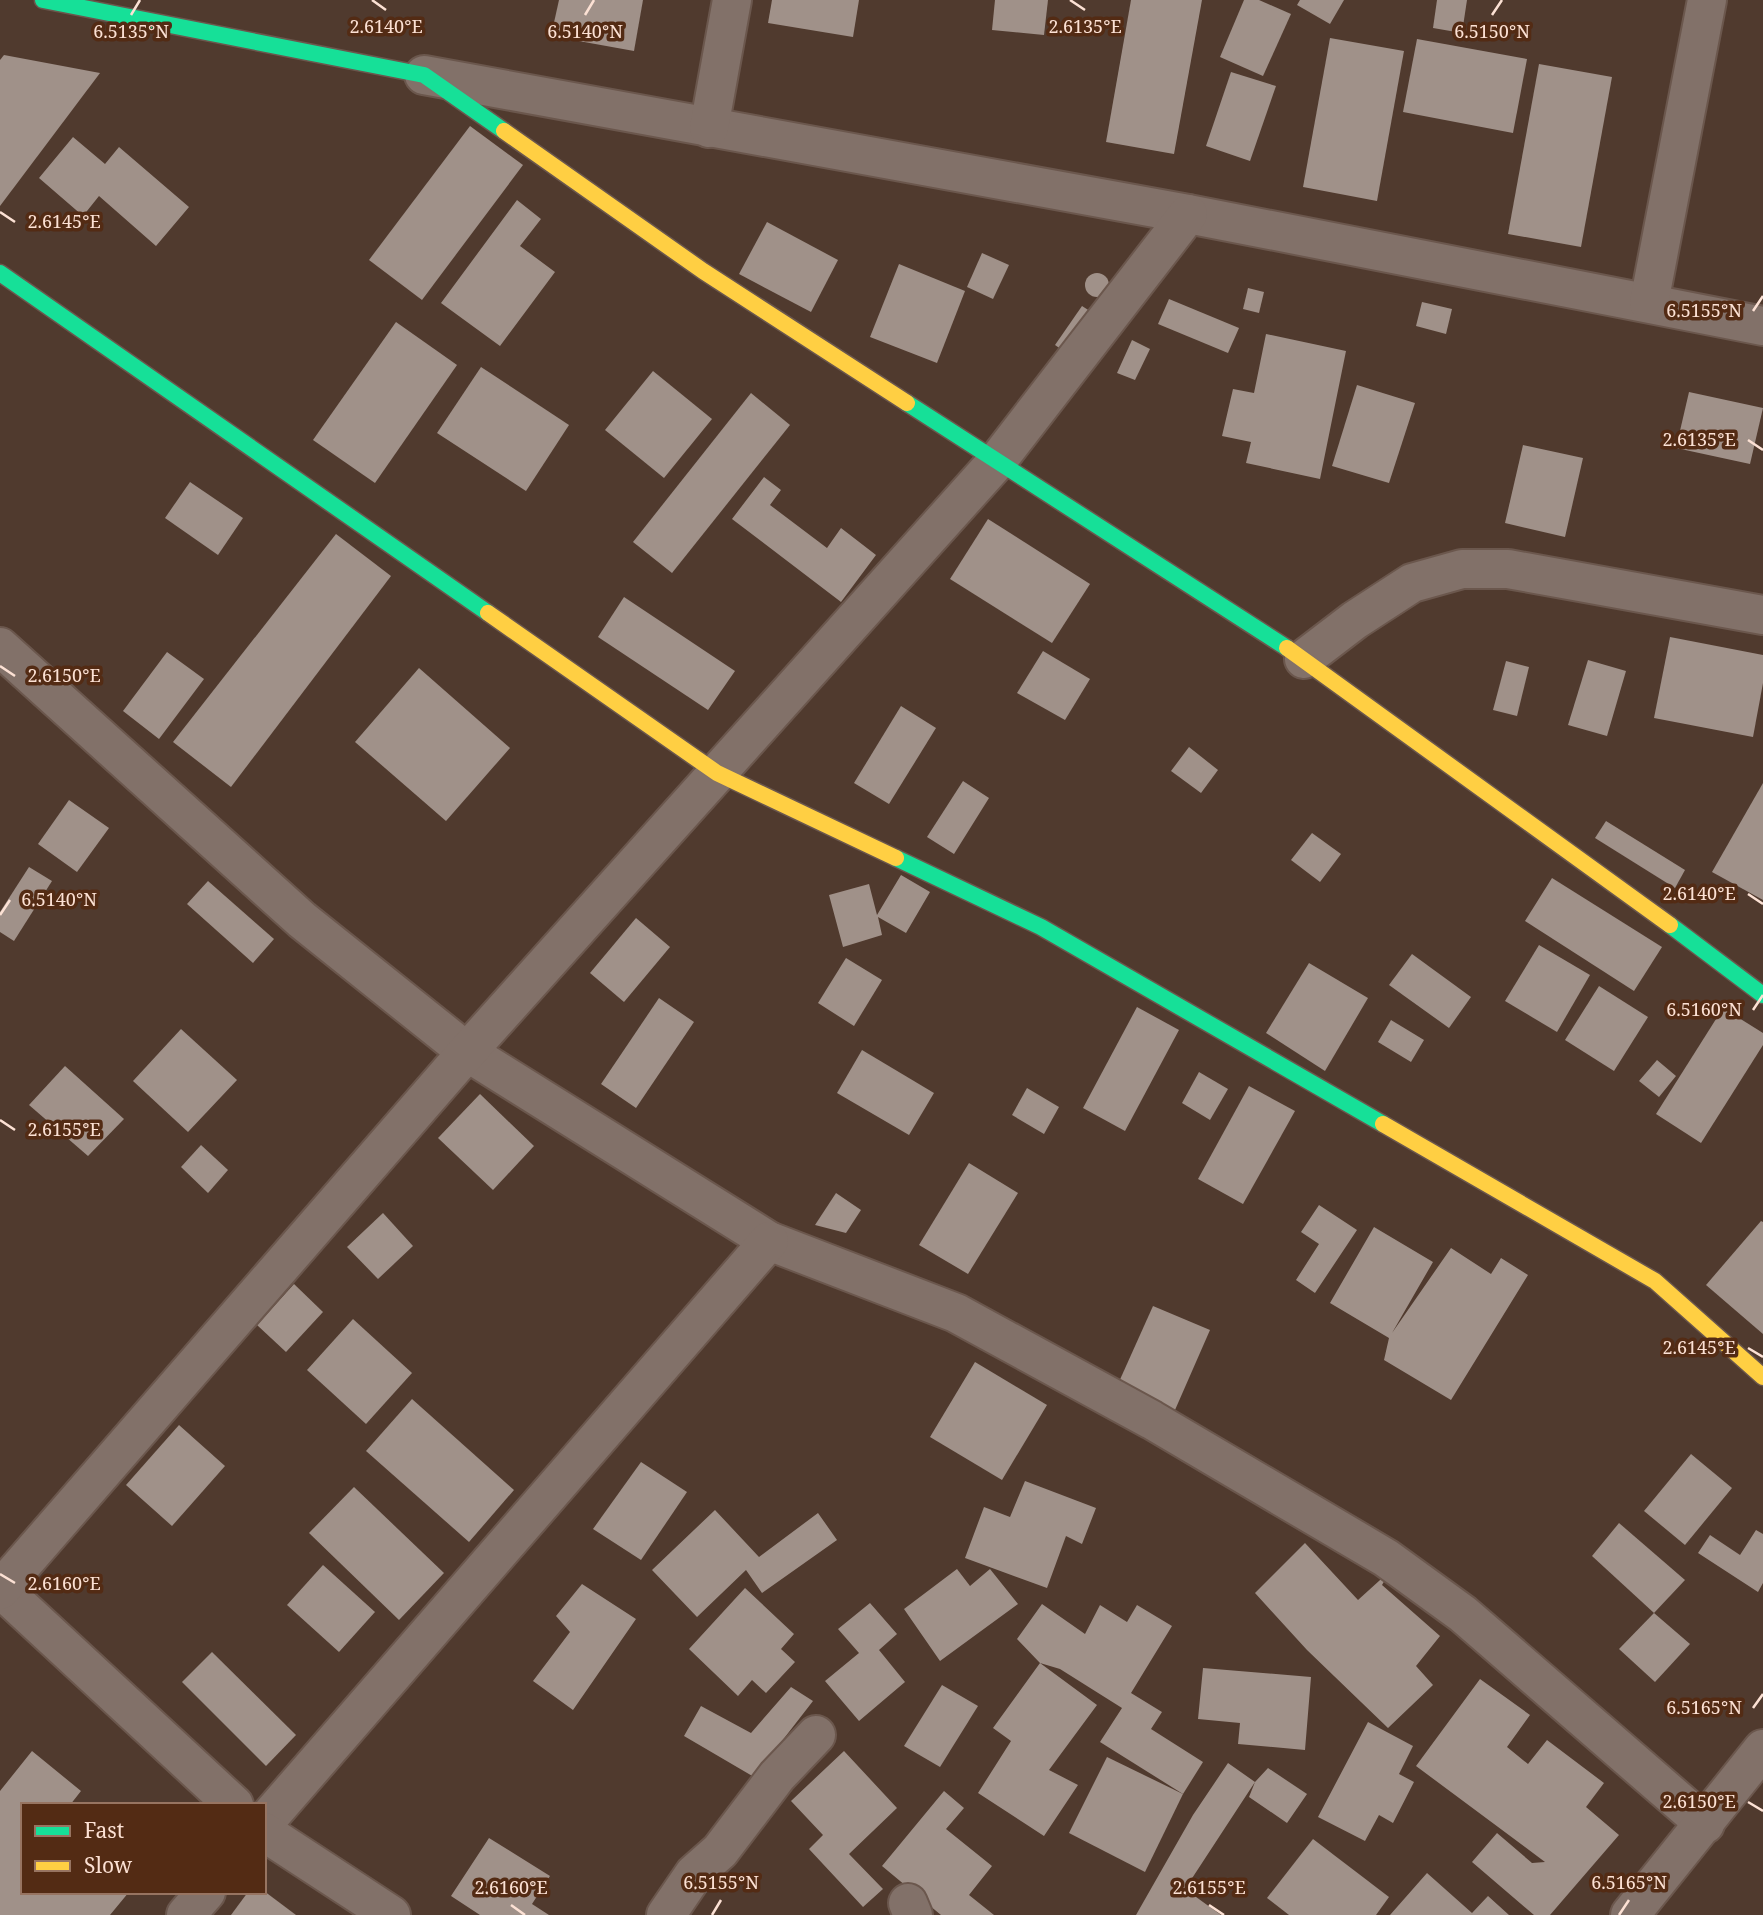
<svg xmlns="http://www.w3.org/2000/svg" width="1763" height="1915" font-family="'Noto Serif',serif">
  <rect width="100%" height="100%" fill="#503a2e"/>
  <g fill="#a09189">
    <path d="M559,0H643L634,51L551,36Z"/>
    <path d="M772,0H859L853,37L768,23Z"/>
    <path d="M995,0H1048L1044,35L992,30Z"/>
    <path d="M1131,0H1202L1174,154L1106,142Z"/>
    <path d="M1244,0H1259L1291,14L1263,76L1220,57Z"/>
    <path d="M1300,0H1344L1330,24L1297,5Z"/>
    <path d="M1437,0H1467L1462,33L1433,28Z"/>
    <path d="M1330,38L1404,51L1377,201L1303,187Z"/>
    <path d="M1417,39L1527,59L1513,133L1403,112Z"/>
    <path d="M4,55L100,73L0,206V60Z"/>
    <path d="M1539,64L1612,77L1581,247L1508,234Z"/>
    <path d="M1231,72L1276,86L1250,161L1206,146Z"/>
    <path d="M470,126L523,165L422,300L369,260Z"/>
    <path d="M73,137L105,164L119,147L189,207L156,246L99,196L83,216L39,178Z"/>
    <path d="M517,200L541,219L520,246L555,272L500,346L441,303Z"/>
    <path d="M767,222L838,260L811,312L739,274Z"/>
    <path d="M982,253L1009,265L993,299L967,287Z"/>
    <path d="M899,264L965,291L937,363L870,337Z"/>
    <circle cx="1097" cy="285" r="12"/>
    <path d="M1248,288L1264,292L1259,313L1243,309Z"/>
    <path d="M1169,299L1239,328L1228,353L1158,324Z"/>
    <path d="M1422,302L1452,309L1446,334L1416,326Z"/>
    <path d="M1082,306L1096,315L1068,354L1055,345Z"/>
    <path d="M396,322L457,365L375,483L313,440Z"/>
    <path d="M1266,334L1346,351L1320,479L1246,463L1251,442L1222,436L1233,389L1254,393Z"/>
    <path d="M1132,340L1150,349L1135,380L1117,373Z"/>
    <path d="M481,367L569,425L526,491L437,433Z"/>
    <path d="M653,371L712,419L664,478L605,430Z"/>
    <path d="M1357,385L1415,403L1389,483L1332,466Z"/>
    <path d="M1689,392L1763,408L1750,464L1676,448Z"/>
    <path d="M751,393L790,425L672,573L633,542Z"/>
    <path d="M1523,445L1583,458L1565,537L1505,523Z"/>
    <path d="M764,477L781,490L770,505L827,548L841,528L876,555L841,602L732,519Z"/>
    <path d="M190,482L243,518L218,555L165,518Z"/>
    <path d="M988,519L1090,584L1052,643L950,579Z"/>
    <path d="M336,534L391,576L231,787L173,742Z"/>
    <path d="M624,597L735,671L708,710L598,637Z"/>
    <path d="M1670,637L1763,655V683L1753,737L1654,718Z"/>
    <path d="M1043,651L1090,679L1065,720L1017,693Z"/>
    <path d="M167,652L204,679L159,739L123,711Z"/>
    <path d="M1588,660L1626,671L1607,736L1568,725Z"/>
    <path d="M1506,661L1529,667L1517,716L1493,710Z"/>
    <path d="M419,668L510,748L446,821L355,742Z"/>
    <path d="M901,706L936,728L889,804L854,783Z"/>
    <path d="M1189,747L1218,770L1201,793L1171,771Z"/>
    <path d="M963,781L989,798L954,854L927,837Z"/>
    <path d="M1763,783V900L1712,872Z"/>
    <path d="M69,800L109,828L77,872L38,844Z"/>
    <path d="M1606,821L1685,870L1675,888L1595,838Z"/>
    <path d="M1312,833L1341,854L1320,882L1291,860Z"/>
    <path d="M29,867L52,881L14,941L0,932V912Z"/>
    <path d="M901,875L930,892L906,933L878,917L882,935L843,947L829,895L869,884L877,915Z"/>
    <path d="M1552,878L1662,947L1634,991L1525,921Z"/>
    <path d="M208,881L274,939L253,963L187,904Z"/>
    <path d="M636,918L670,947L624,1002L590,973Z"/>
    <path d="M1539,945L1590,975L1557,1032L1505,1001Z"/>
    <path d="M1412,954L1471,997L1449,1028L1389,985Z"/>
    <path d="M846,958L882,980L854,1026L818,1003Z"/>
    <path d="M1309,963L1368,998L1325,1071L1266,1033Z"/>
    <path d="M1599,986L1648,1017L1614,1071L1565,1040Z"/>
    <path d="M659,998L694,1022L636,1108L601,1084Z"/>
    <path d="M1137,1007L1179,1030L1125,1131L1083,1108Z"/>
    <path d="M1723,1008L1763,1033V1045L1701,1143L1656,1114Z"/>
    <path d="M1391,1020L1424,1040L1411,1062L1378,1042Z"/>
    <path d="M181,1029L237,1080L188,1132L133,1081Z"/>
    <path d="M862,1050L934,1093L909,1135L837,1093Z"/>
    <path d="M1657,1060L1676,1076L1659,1097L1639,1081Z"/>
    <path d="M65,1066L124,1119L88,1156L29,1105Z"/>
    <path d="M1199,1072L1228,1089L1210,1120L1182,1103Z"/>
    <path d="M1249,1086L1295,1111L1243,1204L1198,1179Z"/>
    <path d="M1027,1088L1059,1107L1044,1134L1012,1115Z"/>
    <path d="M480,1094L534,1146L493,1190L438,1138Z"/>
    <path d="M201,1145L228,1170L208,1193L181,1167Z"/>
    <path d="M969,1163L1018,1193L968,1274L919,1245Z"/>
    <path d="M836,1193L861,1210L846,1233L815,1225Z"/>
    <path d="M1319,1205L1357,1230L1315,1293L1296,1280L1319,1244L1301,1232Z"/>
    <path d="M383,1213L413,1246L378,1279L347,1247Z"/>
    <path d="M1761,1221L1763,1222V1334L1706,1285Z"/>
    <path d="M1374,1227L1433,1262L1392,1333L1451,1248L1491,1274L1501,1258L1528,1275L1451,1400L1384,1360L1389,1338L1330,1303Z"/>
    <path d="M294,1284L323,1312L286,1352L257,1325Z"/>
    <path d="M1153,1306L1210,1330L1175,1410L1118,1384Z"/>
    <path d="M353,1319L412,1373L366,1424L307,1370Z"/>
    <path d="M975,1362L1047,1405L1002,1480L930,1437Z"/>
    <path d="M412,1399L514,1490L469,1542L366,1451Z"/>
    <path d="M179,1425L225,1466L172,1526L126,1485Z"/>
    <path d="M1691,1454L1732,1488L1685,1545L1644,1511Z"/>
    <path d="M641,1462L687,1492L641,1560L593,1529Z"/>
    <path d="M1025,1481L1096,1508L1082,1544L1066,1536L1047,1588L965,1558L984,1507L1010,1517Z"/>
    <path d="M354,1487L444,1573L399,1620L309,1533Z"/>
    <path d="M715,1510L759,1557L818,1513L837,1540L762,1593L746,1570L697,1617L652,1570Z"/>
    <path d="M1619,1523L1685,1580L1654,1613L1592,1556Z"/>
    <path d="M1756,1530L1763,1534V1583L1758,1592L1698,1553L1710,1535L1740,1555Z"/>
    <path d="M1305,1543L1358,1600L1390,1571L1382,1585L1440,1636L1416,1666L1433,1685L1388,1728L1307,1650L1255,1593Z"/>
    <path d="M323,1565L375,1612L339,1652L287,1605Z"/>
    <path d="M957,1569L970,1586L990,1569L1018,1604L940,1661L904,1609Z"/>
    <path d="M582,1584L636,1619L573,1710L533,1681L570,1632L556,1616Z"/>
    <path d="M745,1588L794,1634L781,1649L795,1662L766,1693L752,1680L738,1696L689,1649Z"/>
    <path d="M870,1603L897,1634L879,1650L905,1682L859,1721L825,1681L859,1653L838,1629Z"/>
    <path d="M1042,1604L1085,1634L1100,1605L1127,1622L1137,1605L1172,1626L1131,1693L1162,1712L1151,1729L1203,1762L1183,1794L1100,1742L1122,1708L1060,1669L1040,1663L1097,1705L1049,1770L1078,1785L1044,1836L978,1793L1011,1741L993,1728L1040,1663L1017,1639Z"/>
    <path d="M1654,1613L1690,1644L1655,1682L1619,1649Z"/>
    <path d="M212,1652L296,1735L266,1766L182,1682Z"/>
    <path d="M1203,1668L1311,1677L1305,1750L1238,1744L1240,1723L1198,1719Z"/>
    <path d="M1480,1679L1530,1715L1507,1747L1528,1764L1547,1740L1604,1783L1586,1807L1619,1835L1550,1915H1534L1472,1862L1497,1833L1532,1863L1545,1862L1416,1766Z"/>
    <path d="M942,1685L978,1706L940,1767L904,1746Z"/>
    <path d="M791,1687L813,1701L754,1777L684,1736L701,1706L751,1733Z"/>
    <path d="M1368,1722L1413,1746L1399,1774L1414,1782L1393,1823L1379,1815L1365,1841L1318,1817Z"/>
    <path d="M32,1751L81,1791L70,1805H23V1892H129L110,1915H0V1791Z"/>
    <path d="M844,1751L897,1808L849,1854L883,1889L863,1907L809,1849L823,1835L791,1801Z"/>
    <path d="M1107,1757L1183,1794L1145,1872L1069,1833Z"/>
    <path d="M1228,1763L1255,1782L1268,1768L1307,1794L1287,1823L1249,1797L1255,1782L1185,1889L1221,1915H1136L1193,1815Z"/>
    <path d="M944,1791L964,1808L946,1829L992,1866L969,1895L994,1915H941L882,1866Z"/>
    <path d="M489,1838L550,1876L532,1904L549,1915H480L451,1896Z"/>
    <path d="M1313,1839L1389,1897L1376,1915H1289L1267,1898Z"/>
    <path d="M1427,1873L1472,1913L1488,1896L1509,1915H1390Z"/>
    <path d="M264,1891L296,1915H231L248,1892Z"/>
  </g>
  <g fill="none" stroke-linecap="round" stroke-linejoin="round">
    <defs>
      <g id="street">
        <path d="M424,75L1188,214L1763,326"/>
        <path d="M709,128L732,0"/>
        <path d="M1649,303L1707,0"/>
        <path d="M0,647L302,920L467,1052L769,1241L956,1313L1152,1420L1386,1558L1463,1614L1705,1824"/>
        <path d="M1304,659L1355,620L1412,583L1462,569H1508L1763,615"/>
        <path d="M0,1588L234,1805"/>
        <path d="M0,1590L467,1052L998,460L1188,214"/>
        <path d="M264,1823L769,1241"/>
        <path d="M264,1832L391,1915"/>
        <path d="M908,1903L913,1915"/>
        <path d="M186,1915L206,1892"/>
        <path d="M666,1915L694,1874L720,1851L777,1776L816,1735"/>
        <path d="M1630,1915L1763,1749"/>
      </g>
      <g id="fast">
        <path d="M43,0L424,75L504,131"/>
        <path d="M0,273L488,613"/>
        <path d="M907,403L1287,648"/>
        <path d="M896,858L1041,927L1383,1124"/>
        <path d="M1670,925L1763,995"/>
      </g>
      <g id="slow">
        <path d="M504,131L703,271L907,403"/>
        <path d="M488,613L717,773L896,858"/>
        <path d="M1287,648L1670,925"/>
        <path d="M1383,1124L1655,1281L1763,1377"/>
      </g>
    </defs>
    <use href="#street" stroke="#6b574d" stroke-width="42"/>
    <use href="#fast" stroke="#6b574d" stroke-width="19"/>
    <use href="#slow" stroke="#6b574d" stroke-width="19"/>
    <use href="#street" stroke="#827169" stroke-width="38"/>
    <use href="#fast" stroke="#16e098" stroke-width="16"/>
    <use href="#slow" stroke="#ffcf43" stroke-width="16"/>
  </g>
  <path fill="none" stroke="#fce1d4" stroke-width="2.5" d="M372,0L386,10M1070,0L1085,10M131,15L140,0M585,15L594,0M1492,15L1502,0M0,212L15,222M1753,311L1763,296M1748,440L1763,450M0,666L15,676M1748,894L1763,904M0,915L10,900M1753,1010L1763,995M0,1120L15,1130M1748,1348L1763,1357M0,1574L15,1583M1753,1708L1763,1694M1748,1802L1763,1811M511,1905L525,1915M1209,1905L1224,1915M712,1915L721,1900M1619,1915L1629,1900"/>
  <g font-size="18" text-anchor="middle" fill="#fce1d4" stroke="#532b14" stroke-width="7" stroke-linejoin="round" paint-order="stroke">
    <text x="386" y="33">2.6140°E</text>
    <text x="1085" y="33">2.6135°E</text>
    <text x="131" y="38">6.5135°N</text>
    <text x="585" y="38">6.5140°N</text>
    <text x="1492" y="38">6.5150°N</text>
    <text x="64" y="228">2.6145°E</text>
    <text x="1704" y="317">6.5155°N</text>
    <text x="1699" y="446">2.6135°E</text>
    <text x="64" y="682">2.6150°E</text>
    <text x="1699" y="900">2.6140°E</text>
    <text x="59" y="906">6.5140°N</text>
    <text x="1704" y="1016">6.5160°N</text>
    <text x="64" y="1136">2.6155°E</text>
    <text x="1699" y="1354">2.6145°E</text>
    <text x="64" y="1590">2.6160°E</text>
    <text x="1704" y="1714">6.5165°N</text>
    <text x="1699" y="1808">2.6150°E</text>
    <text x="721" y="1889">6.5155°N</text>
    <text x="1629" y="1889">6.5165°N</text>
    <text x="511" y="1894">2.6160°E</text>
    <text x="1209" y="1894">2.6155°E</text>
  </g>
  <rect x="21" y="1803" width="245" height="91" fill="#532b14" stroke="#977461" stroke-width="2"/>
  <rect x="35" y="1826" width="35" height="10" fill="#16e098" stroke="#977461" stroke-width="2"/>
  <text x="84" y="1838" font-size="21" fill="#fce1d4">Fast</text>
  <rect x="35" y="1861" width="35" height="10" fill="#ffcf43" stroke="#977461" stroke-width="2"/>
  <text x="84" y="1873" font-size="21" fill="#fce1d4">Slow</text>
</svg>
